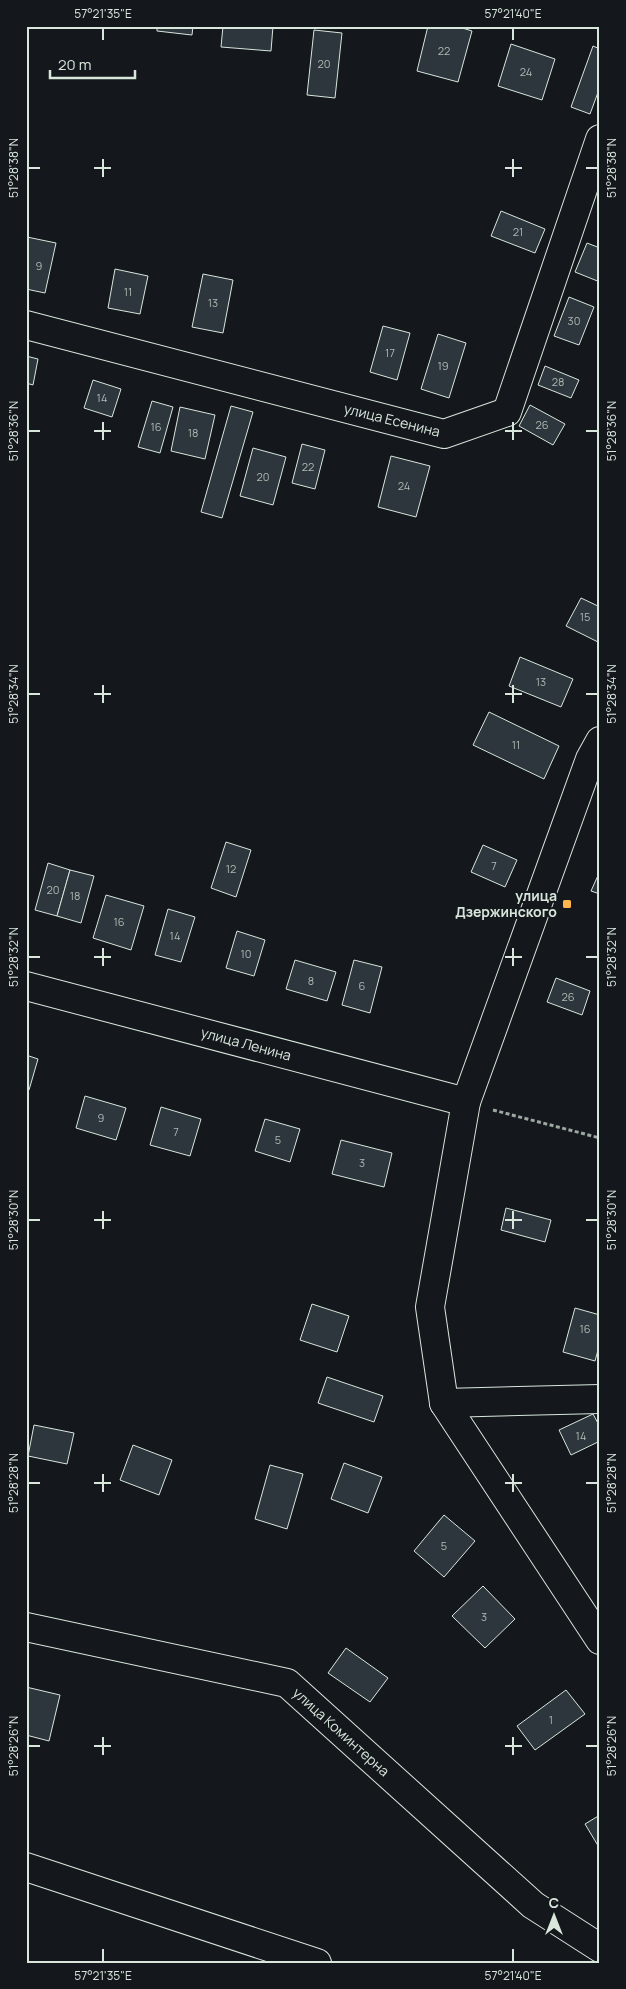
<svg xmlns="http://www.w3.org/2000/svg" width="626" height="1989" font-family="Manrope,sans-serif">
  <rect width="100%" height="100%" fill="#14181c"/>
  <g fill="#2c363c" stroke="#d8e6dc">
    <path d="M157,26H193L192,35L157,31Z"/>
    <path d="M223,26H273L271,51L221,47Z"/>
    <path d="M428,26H456L472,31L458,82L417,71Z"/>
    <path d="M314,30L342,33L335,98L307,95Z"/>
    <path d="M511,44L555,59L542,100L498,86Z"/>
    <path d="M593,46L600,49V87L590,114L571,107Z"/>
    <path d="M501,211L545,229L535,253L491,236Z"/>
    <path d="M27,237L56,243L45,293L26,289Z"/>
    <path d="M587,243L600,248V282L575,272Z"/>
    <path d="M115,269L148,276L140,314L108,308Z"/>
    <path d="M203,274L233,280L223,333L192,327Z"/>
    <path d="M569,297L594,307L579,345L554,336Z"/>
    <path d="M383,326L410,333L397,380L370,372Z"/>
    <path d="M438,334L466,343L449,398L421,389Z"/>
    <path d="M26,356L38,359L33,385L26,383Z"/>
    <path d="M545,366L579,380L571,398L538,385Z"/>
    <path d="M93,380L121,389L112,417L84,408Z"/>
    <path d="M152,401L173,407L160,453L138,447Z"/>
    <path d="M530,405L565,424L553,445L519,426Z"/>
    <path d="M231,406L253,412L222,518L201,512Z"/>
    <path d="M180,407L215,415L205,459L171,451Z"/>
    <path d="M302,444L325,450L315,489L292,483Z"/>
    <path d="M253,448L286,457L273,505L240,496Z"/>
    <path d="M391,456L430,466L416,517L378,507Z"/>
    <path d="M581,598L600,607V643L566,626Z"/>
    <path d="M520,657L573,679L561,707L509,686Z"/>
    <path d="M489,712L559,746L544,779L473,745Z"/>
    <path d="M226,842L251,850L236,897L211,888Z"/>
    <path d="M483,845L517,860L505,887L471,872Z"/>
    <path d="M48,863L70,870L57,916L35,910Z"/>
    <path d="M70,870L94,876L81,923L57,916Z"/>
    <path d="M600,871V894L591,891Z"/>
    <path d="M106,895L144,906L131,950L93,938Z"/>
    <path d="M168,909L195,917L181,962L155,955Z"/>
    <path d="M237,931L265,940L254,976L226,968Z"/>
    <path d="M295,960L336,972L327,1001L286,989Z"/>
    <path d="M354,960L382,967L370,1013L342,1005Z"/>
    <path d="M556,978L590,991L582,1015L547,1002Z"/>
    <path d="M26,1055L38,1059L29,1090L26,1089Z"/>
    <path d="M85,1096L126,1108L116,1140L76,1128Z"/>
    <path d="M161,1107L201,1119L190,1156L150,1145Z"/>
    <path d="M265,1119L300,1129L290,1162L255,1151Z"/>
    <path d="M341,1140L392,1153L384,1187L332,1174Z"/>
    <path d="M506,1208L551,1220L545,1242L501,1230Z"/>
    <path d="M312,1304L349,1316L337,1352L300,1340Z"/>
    <path d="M575,1308L600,1315V1343L595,1361L563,1352Z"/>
    <path d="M327,1377L383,1396L374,1422L318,1403Z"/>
    <path d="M593,1414L600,1427V1441L571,1455L559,1430Z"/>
    <path d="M34,1425L74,1433L67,1464L28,1456Z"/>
    <path d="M133,1445L172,1460L159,1495L120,1480Z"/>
    <path d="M344,1463L382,1477L368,1513L331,1499Z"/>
    <path d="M270,1465L303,1474L287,1529L255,1519Z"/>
    <path d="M444,1515L475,1541L444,1577L414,1551Z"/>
    <path d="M483,1586L515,1619L485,1648L452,1616Z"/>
    <path d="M346,1648L388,1678L370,1702L328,1673Z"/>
    <path d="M26,1687L60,1695L49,1741L26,1735Z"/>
    <path d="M566,1690L585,1714L535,1750L517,1726Z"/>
    <path d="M600,1815V1849L585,1824Z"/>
  </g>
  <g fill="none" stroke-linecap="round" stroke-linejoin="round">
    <defs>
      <g id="minor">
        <path d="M26,325L444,434L507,412L600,139"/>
        <path d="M600,741L590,759L466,1102L430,1307L444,1403L600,1640"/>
        <path d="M26,986L466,1102"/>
        <path d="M444,1403L600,1399"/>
        <path d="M26,1627L287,1683L533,1905L600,1948"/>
        <path d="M26,1867L317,1963"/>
      </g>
    </defs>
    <use href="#minor" stroke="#d8e6dc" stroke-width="30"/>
    <path stroke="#9da8a2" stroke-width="3" stroke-dasharray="4 2.5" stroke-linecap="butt" d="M493,1110L600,1138"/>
    <use href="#minor" stroke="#14181c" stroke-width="28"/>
  </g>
  <path fill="none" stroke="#d8e6dc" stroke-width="2" d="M103,28V40M513,28V40M103,159V177M513,159V177M28,168H40M94,168H111M505,168H522M586,168H598M103,422V440M513,422V440M28,431H40M94,431H111M505,431H522M586,431H598M103,685V703M513,685V703M28,694H40M94,694H111M505,694H522M586,694H598M103,948V966M513,948V966M28,957H40M94,957H111M505,957H522M586,957H598M103,1211V1229M513,1211V1229M28,1220H40M94,1220H111M505,1220H522M586,1220H598M103,1474V1492M513,1474V1492M28,1483H40M94,1483H111M505,1483H522M586,1483H598M103,1737V1755M513,1737V1755M28,1746H40M94,1746H111M505,1746H522M586,1746H598M103,1949V1962M513,1949V1962"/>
  <rect fill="#ffb74d" stroke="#14181c" stroke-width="2" x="562" y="899" width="10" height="10" rx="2.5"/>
  <g text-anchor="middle" stroke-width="4" stroke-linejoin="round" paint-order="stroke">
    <g font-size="11" fill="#adbab4">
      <text x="444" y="55">22</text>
      <text x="324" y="68">20</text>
      <text x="526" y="76">24</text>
      <text x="518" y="236">21</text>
      <text x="39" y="270">9</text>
      <text x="128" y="296">11</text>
      <text x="213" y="307">13</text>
      <text x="574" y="325">30</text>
      <text x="390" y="357">17</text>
      <text x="443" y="370">19</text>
      <text x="558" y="386">28</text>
      <text x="102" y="402">14</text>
      <text x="542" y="429">26</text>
      <text x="156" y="431">16</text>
      <text x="193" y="437">18</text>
      <text x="308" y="471">22</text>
      <text x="263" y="481">20</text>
      <text x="404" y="490">24</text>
      <text x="585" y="621">15</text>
      <text x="541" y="686">13</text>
      <text x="516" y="749">11</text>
      <text x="494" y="870">7</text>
      <text x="231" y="873">12</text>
      <text x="53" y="894">20</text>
      <text x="75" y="900">18</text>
      <text x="119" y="926">16</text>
      <text x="175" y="940">14</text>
      <text x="246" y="958">10</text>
      <text x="311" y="985">8</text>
      <text x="362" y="990">6</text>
      <text x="568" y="1001">26</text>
      <text x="101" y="1122">9</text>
      <text x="176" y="1136">7</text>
      <text x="278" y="1144">5</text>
      <text x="362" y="1167">3</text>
      <text x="585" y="1333">16</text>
      <text x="581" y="1440">14</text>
      <text x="444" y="1550">5</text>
      <text x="484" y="1621">3</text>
      <text x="551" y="1724">1</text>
    </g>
    <g font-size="14" fill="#d8e6dc" stroke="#14181c">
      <text transform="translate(392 420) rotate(14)" y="5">улица Есенина</text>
      <text transform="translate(246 1044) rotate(15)" y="5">улица Ленина</text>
      <text transform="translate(341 1732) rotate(42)" y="5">улица Коминтерна</text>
    </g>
    <g font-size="14" font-weight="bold" fill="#d8e6dc" stroke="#14181c" text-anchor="end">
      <text x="557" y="901">улица<tspan x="557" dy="16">Дзержинского</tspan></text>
    </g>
  </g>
  <rect width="626" height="1989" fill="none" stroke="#14181c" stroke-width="55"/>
  <g transform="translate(554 1916)" stroke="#14181c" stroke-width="4" paint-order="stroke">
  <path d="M0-4L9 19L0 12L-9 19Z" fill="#d8e6dc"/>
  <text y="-8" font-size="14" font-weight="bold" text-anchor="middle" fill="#d8e6dc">С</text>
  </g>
  <path d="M50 70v8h85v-8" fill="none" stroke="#d8e6dc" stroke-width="2.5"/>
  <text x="58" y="70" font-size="15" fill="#d8e6dc" stroke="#14181c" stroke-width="4" paint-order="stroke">20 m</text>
  <rect x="28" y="28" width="570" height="1934" fill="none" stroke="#d8e6dc" stroke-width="2"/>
  <g font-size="12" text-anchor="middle" fill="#d8e6dc">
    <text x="103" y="18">57°21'35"E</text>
    <text x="513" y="18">57°21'40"E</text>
    <text transform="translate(14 168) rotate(-90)" y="4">51°28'38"N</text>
    <text transform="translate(612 168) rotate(-90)" y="4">51°28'38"N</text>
    <text transform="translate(14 431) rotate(-90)" y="4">51°28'36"N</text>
    <text transform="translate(612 431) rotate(-90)" y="4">51°28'36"N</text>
    <text transform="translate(14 694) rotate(-90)" y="4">51°28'34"N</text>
    <text transform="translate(612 694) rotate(-90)" y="4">51°28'34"N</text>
    <text transform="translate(14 957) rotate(-90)" y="4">51°28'32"N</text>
    <text transform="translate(612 957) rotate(-90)" y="4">51°28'32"N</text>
    <text transform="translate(14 1220) rotate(-90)" y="4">51°28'30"N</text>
    <text transform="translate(612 1220) rotate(-90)" y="4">51°28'30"N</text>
    <text transform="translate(14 1483) rotate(-90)" y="4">51°28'28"N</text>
    <text transform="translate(612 1483) rotate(-90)" y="4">51°28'28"N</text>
    <text transform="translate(14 1746) rotate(-90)" y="4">51°28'26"N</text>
    <text transform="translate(612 1746) rotate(-90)" y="4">51°28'26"N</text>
    <text x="103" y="1980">57°21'35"E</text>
    <text x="513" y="1980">57°21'40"E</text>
  </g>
</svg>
